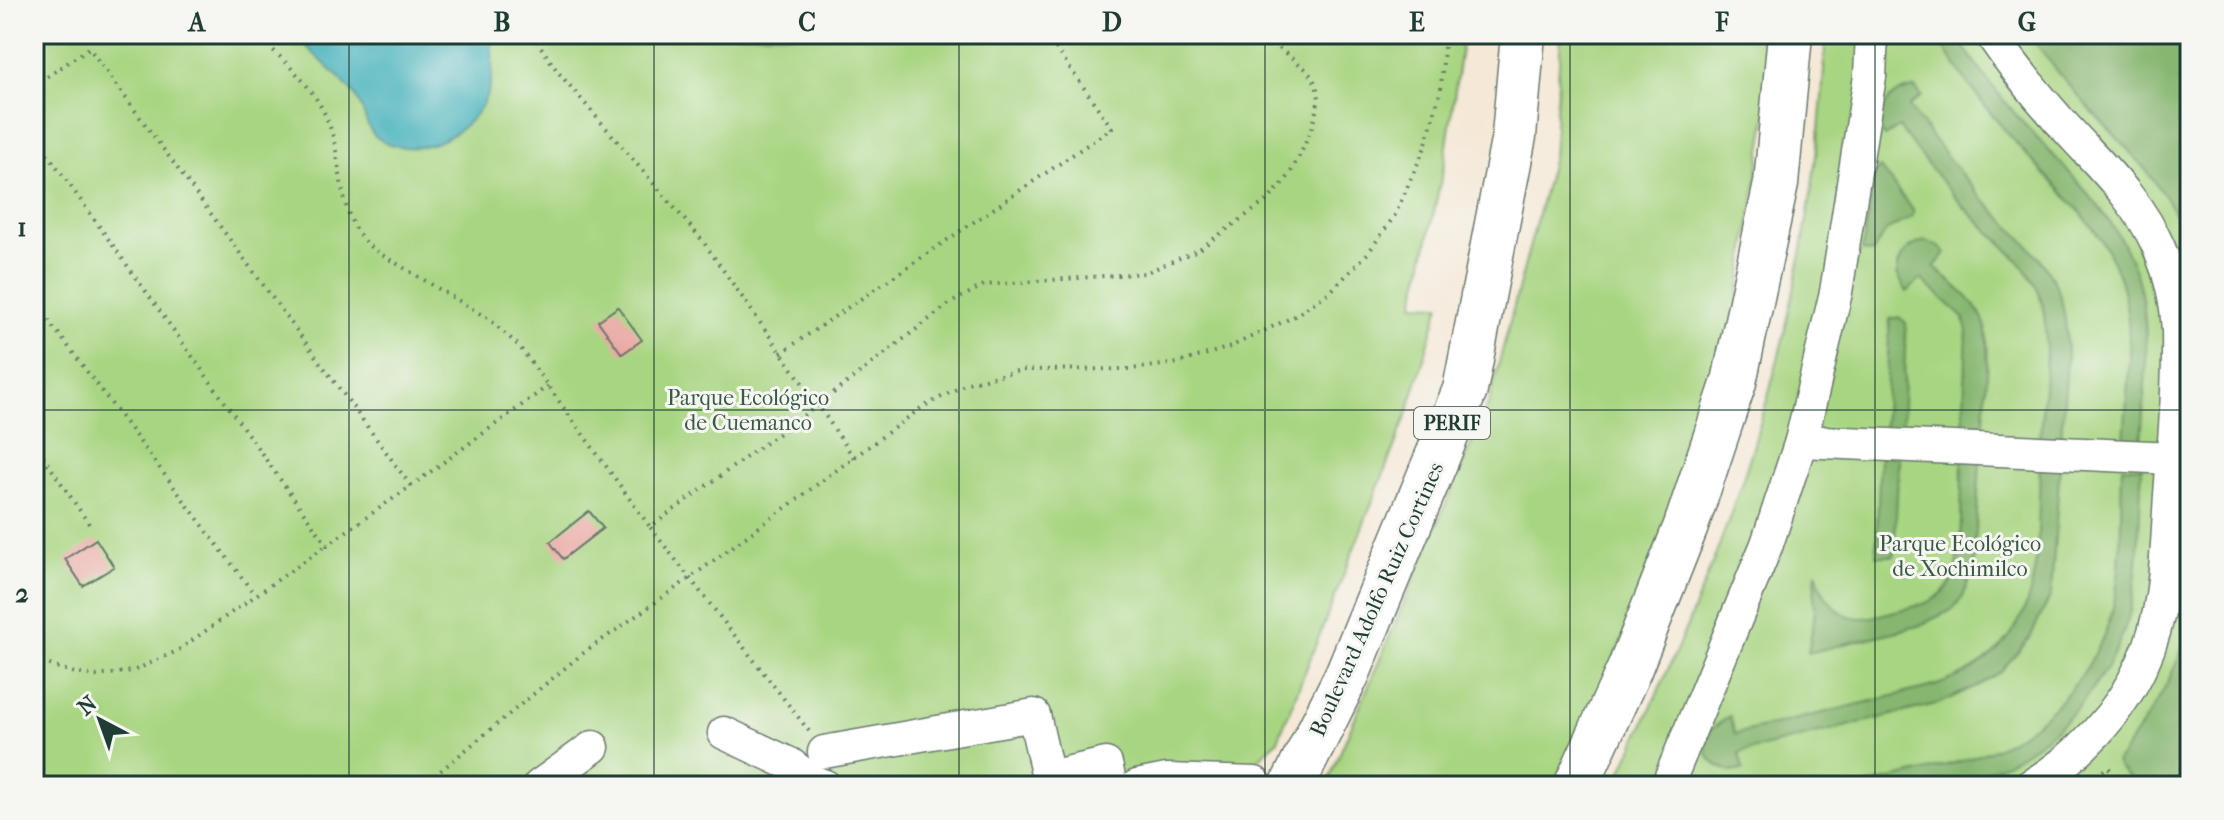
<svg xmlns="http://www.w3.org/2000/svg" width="2224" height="820" font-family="'IM FELL French Canon',serif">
  <rect width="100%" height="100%" fill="#f6f6f2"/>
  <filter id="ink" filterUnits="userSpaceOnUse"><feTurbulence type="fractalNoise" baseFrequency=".0125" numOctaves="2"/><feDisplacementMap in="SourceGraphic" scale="16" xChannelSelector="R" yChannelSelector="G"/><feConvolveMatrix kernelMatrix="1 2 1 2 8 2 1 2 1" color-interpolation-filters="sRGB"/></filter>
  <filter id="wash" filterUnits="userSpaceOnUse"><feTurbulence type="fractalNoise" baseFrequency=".006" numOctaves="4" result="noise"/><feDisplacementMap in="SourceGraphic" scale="32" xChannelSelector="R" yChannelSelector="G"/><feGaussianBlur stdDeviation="1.8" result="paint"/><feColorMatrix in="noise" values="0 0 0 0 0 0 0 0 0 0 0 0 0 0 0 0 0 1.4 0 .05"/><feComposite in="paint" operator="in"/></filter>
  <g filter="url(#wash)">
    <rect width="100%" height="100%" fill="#f5e8d6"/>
    <g fill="#a8d581" stroke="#64895a" stroke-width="2">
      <path d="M34,34H1463L1445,160L1414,304L1440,305L1408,412L1278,740L1231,786H34Z"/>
      <path d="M1561,34H1779L1724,391L1562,786H1326L1488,405L1553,157Z"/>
      <path d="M1826,34H2190V786H1615C1667,674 1718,562 1754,444C1795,313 1820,172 1826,34Z"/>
    </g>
    <g fill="#86b66f" stroke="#527a52" stroke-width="2">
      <path d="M1936,34H1955C1974,63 1995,91 2018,117C2064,170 2120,214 2139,284C2152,336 2144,391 2141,444L2124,443C2126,396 2135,336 2123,290C2109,229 2055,188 2016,143C1986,109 1958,73 1936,34Z"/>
      <path d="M2029,34H2190V247C2167,186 2132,153 2088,107C2067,84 2047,59 2029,34Z"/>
      <path d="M1915,88L1922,96L1909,107C1930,135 1951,163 1974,189C2002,222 2049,255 2061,299C2073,344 2063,395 2061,440L2040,439C2042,396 2051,346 2042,303C2033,264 1991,236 1965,208C1941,182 1920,155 1899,127L1884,137C1869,114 1892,90 1915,88Z"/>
      <path d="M1880,168L1913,210V216L1886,231L1872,253L1862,251L1874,173Z"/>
      <path d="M1925,241L1938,246L1946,253L1934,267C1950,282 1972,297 1982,317C1993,337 1984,410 1983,437L1963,436L1967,326L1963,317L1921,279L1907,292L1897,274C1898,256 1907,246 1925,241Z"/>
      <path d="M1899,317L1906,323L1902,433L1884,432L1890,319Z"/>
      <path d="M1880,456H1899L1894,556H1876Z"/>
      <path d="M1962,459L1980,460L1974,564L1963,597L1952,610L1918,626L1808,653L1815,611L1814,598L1816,571C1821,595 1837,619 1864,618C1876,617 1889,612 1900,610C1921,605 1940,602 1951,581C1964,556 1961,489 1962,459Z"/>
      <path d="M2040,462L2060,463L2051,595L2030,638L2001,671L1983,683L1940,703L1739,753L1743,770L1731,772C1710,763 1702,756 1707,732L1730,716L1735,734L1934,686C2049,648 2036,562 2040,462Z"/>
      <path d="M2122,466L2142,467C2139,511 2140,578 2128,619C2101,705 2020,778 1928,786C1906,788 1883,786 1861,786C1900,776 1942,769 1979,755C2037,734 2088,682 2108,624C2124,581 2120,512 2122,466Z"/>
      <path d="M2190,618V786C2160,786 2132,793 2116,762C2147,719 2181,671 2190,618Z"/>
    </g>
    <path fill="#40b0ba" stroke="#307677" stroke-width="2" d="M296,34H491C492,54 495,76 487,95C472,133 417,163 379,139C364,129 366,111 356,97C339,73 313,57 296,34Z"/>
    <g id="blocks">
      <g fill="#eaa8a3">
        <path d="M618,307L642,340L622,354L598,321Z"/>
        <path d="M589,511L603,528L563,559L550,542Z"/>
        <path d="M96,539L114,567L83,586L65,559Z"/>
      </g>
    </g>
  </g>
  <g filter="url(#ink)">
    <use href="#blocks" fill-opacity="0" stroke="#6a796d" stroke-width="2"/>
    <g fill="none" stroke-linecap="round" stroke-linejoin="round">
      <defs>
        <g id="minor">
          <path d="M1991,34C2017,72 2047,108 2079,142C2110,175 2141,206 2159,248C2170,274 2177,303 2178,331C2179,385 2174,441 2170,495C2166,551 2167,610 2143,662C2120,714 2079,757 2030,786"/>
          <path d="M1801,441L2173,458"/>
          <path d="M724,733L790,764L814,782L825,786"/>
          <path d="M824,752L1034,715L1048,777L1106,764L1111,786"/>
          <path d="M539,786L593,747"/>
          <path d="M1137,786L1167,780L1255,783"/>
          <path d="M1667,786L1767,544L1801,441L1836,292L1870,76L1872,34"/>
        </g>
        <g id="highway">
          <path d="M1292,786L1347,675L1465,390L1514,136L1523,34"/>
          <path d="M1576,786L1629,670L1686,526L1734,382L1776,184L1790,34"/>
        </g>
      </defs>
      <use href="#minor" stroke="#6a796d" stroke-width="35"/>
      <use href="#highway" stroke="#6a796d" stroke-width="47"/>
      <g stroke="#6a796d" stroke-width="4" stroke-dasharray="2 6" stroke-linecap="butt">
        <path d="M256,34C282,59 313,85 327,119C346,163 333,217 374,250L489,319L519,346L650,527"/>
        <path d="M532,34L558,72L702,240L818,405L949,304L984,285L1145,273L1198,250L1269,199L1288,177L1301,153L1313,125L1319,98L1316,84L1307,70L1261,34"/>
        <path d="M34,86L89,48L411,486L327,545L34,135"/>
        <path d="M34,301L255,595"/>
        <path d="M781,353L1112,128L1046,34"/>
        <path d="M34,443L89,524"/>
        <path d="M411,486L548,386"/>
        <path d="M34,660L75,673L96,676L133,671L177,651L327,545"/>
        <path d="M809,731L650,527L818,405L854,458"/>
        <path d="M422,786L582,654L690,578L921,408L968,383L1021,370L1130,369L1178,363L1230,347L1295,316L1331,291L1368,253L1395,215L1425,147L1441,89L1445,34"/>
        <path d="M2084,786L2108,767L2124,786"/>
      </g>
      <use href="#minor" stroke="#fff" stroke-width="32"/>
      <use href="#highway" stroke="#fff" stroke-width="44"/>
    </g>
  </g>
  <path fill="none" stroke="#1f3d34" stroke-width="2" stroke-opacity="0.55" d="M349,34V786M654,34V786M959,34V786M1265,34V786M1570,34V786M1875,34V786M34,410H2190"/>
  <g text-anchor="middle" stroke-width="6" stroke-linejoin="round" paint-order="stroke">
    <rect fill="#f6f6f2" stroke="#60746d" stroke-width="2" x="1414" y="407" width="76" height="32" rx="6"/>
    <g font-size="20" font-weight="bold" fill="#1f3d34">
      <text x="1452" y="430">PERIF</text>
    </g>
    <g font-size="22" fill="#3a5b43" stroke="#f6f6f2">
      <text x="748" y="405">Parque Ecológico<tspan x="748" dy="25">de Cuemanco</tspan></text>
      <text x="1960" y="551">Parque Ecológico<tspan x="1960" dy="25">de Xochimilco</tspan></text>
    </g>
    <g font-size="22" fill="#1f3d34" stroke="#f6f6f2">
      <text transform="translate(1376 599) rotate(-66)" y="8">Boulevard Adolfo Ruiz Cortines</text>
    </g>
  </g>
  <rect width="2224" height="820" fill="none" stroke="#f6f6f2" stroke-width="88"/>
  <g transform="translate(100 720) rotate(319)" stroke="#f6f6f2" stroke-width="6" paint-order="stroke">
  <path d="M0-6L14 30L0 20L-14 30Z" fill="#1f3d34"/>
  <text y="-12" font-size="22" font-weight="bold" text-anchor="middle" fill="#1f3d34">N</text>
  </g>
  <rect x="44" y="44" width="2136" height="732" fill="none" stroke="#1f3d34" stroke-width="3"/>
  <g font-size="26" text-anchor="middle" font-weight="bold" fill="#1f3d34">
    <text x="197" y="31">A</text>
    <text x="502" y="31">B</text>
    <text x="807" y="31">C</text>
    <text x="1112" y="31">D</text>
    <text x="1417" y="31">E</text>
    <text x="1722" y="31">F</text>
    <text x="2027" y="31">G</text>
    <text x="22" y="236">1</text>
    <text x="22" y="602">2</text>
  </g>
</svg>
